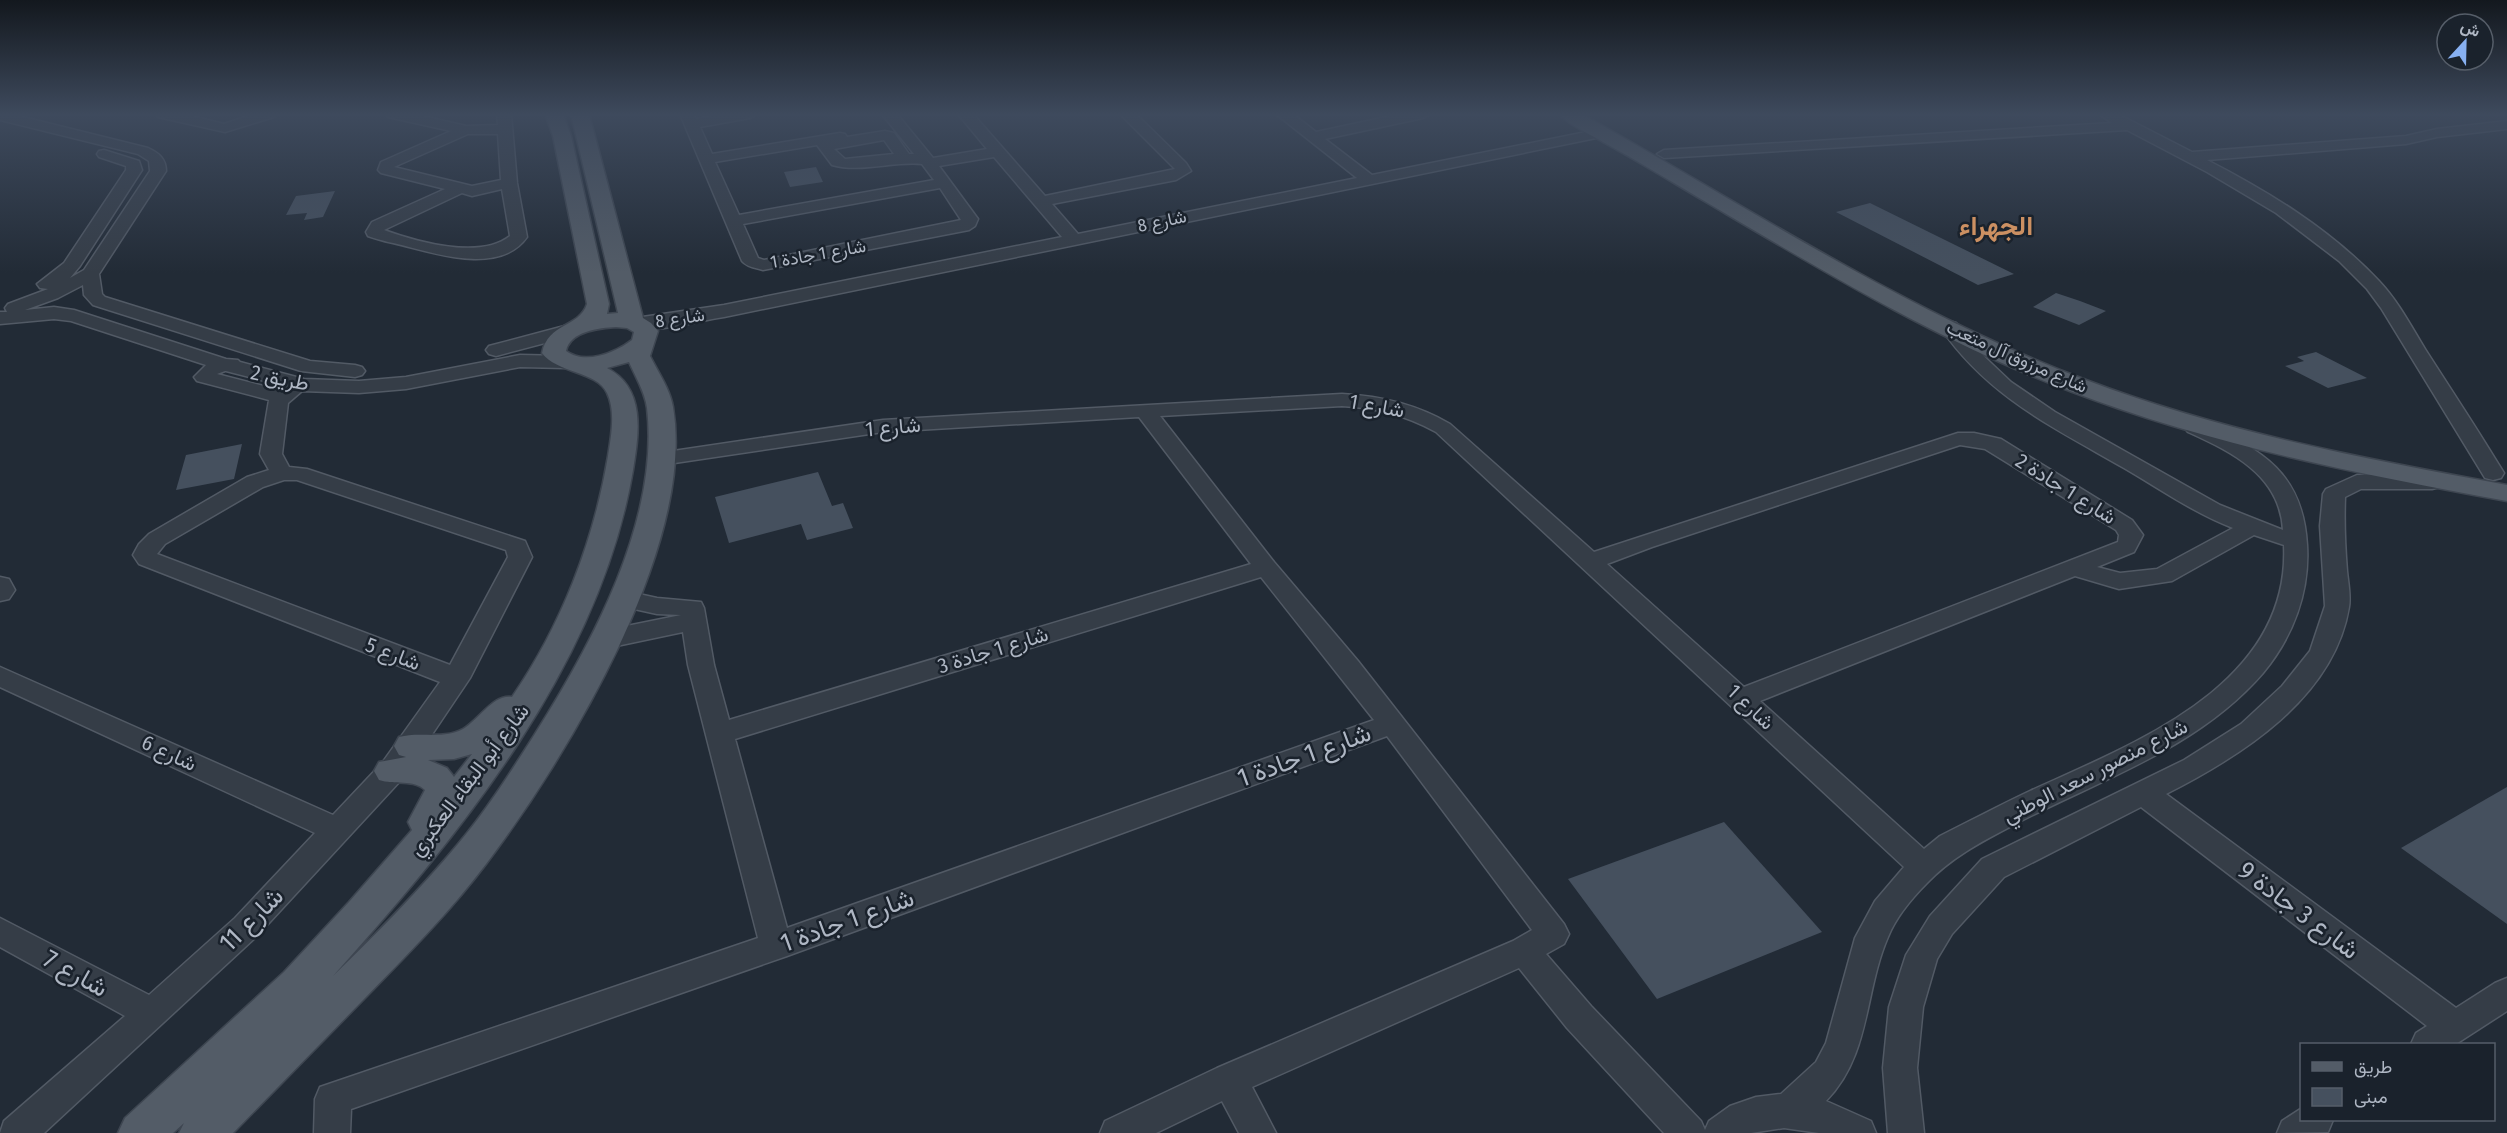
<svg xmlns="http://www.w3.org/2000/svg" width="2507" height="1133" font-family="'Fira Sans Condensed',Vazirmatn,sans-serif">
  <rect width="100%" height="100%" fill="#222b36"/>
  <g fill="#45505e">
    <path d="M816,167L823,182L790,187L784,172Z"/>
    <path d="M335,191L323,217L304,220L307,213L286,215L296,196Z"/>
    <path d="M1870,203L2014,274L1978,285L1836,212Z"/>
    <path d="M2056,293L2080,301L2106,311L2079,325L2033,307Z"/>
    <path d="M2316,352L2367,378L2328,388L2285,366L2304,361L2297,357Z"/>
    <path d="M242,444L234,479L176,490L186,455Z"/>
    <path d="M818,472L832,506L843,503L853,528L807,540L801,524L729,543L715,497Z"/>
    <path d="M2507,787V924L2401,848Z"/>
    <path d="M1724,822L1822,932L1657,999L1568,879Z"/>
  </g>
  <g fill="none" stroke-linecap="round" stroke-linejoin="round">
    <defs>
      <g id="minor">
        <path d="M0,114H11L148,148C159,153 166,159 166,171L99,274L102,294L105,297L310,361L355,365L362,367L365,371L362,375L355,377L301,371L93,305L84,295L83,285L58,298L25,310L54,307L74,310L226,359L238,360L240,362L304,379L359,381L406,377L520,355L566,356L573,358L576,362L573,366L566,368L520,367L406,389L359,393L302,391L288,403L282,454L289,467L307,469L525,541L532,557L470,678L402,779L257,936L44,1133H0L4,1121L125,1016L0,947V918L149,995L235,918L315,833L0,687V667L333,815L382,763L440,682L139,564L133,555L139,544L149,534L247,477L269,470L260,454L269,400L197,381L194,377L206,365L71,321L54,319L0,324V312H7L5,308L8,304L48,289L40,288L37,284L64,263L126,170V166L99,157L97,154L99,151L104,150L139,161L142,170L80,266L70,278L84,270L150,171L149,161L138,154L0,120ZM225,371H226L284,386L279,390L217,374ZM284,480H297L506,550L508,557L450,665L157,554L165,544L263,487Z"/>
        <path d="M156,114H184L224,124L253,114H276L274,117L225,132L158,117Z"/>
        <path d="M386,114H414L466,126L498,125L497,114H511L517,183L527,237C502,273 443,256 409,247C395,243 381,241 368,236L366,232L372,222L445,189L381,173L378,170L381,162L451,131L388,117ZM468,134H498L501,180L472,186L394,167ZM502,189L510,236C480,260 417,242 384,230L462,193L472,196Z"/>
        <path d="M680,114H694L696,119L723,114H757L750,118L700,127L712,154L840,133L845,134L847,137L885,131L894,133L909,154H914L882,114H897L933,158L987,149L958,114H973L1045,196L1175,169L1120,114H1136L1186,163L1191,171L1176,180L1052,204L1078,234L1357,178L1276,114H1293L1316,132L1400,114H1430L1423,118L1325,139L1372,175L1601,129L1608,133L1601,137L724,317C695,321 658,334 629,327L627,323L629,319L724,305L1062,237L994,157L939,166L978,219L975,226L969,230L763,270C756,268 747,267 742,261ZM884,140L894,154L845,159L834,149ZM817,145L832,165C861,173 892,161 922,164L934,180L739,215L715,162ZM940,188L961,220L764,260L758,258L743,224Z"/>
        <path d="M2099,114H2118L2192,152L2406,136L2437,129L2507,121V129L2437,137L2406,144L2207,160C2269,192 2330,229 2379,281C2398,301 2411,326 2425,349C2448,385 2472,421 2494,457L2504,473L2501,478L2493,480L2485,478L2381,308L2367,289L2339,261L2276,213L2207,172L2127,130L1664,158L1657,154L1664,150L2112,123Z"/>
        <path d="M1949,321L1956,323L1972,345L2011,382L2055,412L2220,505L2283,530C2280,475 2232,452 2188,432L2185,428L2188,424L2195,422L2202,424C2263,449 2303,474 2307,545C2310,592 2293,637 2263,673C2198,748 2104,778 2019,822C1985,840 1954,855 1927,883C1912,898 1896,917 1888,937C1864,992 1871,1055 1826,1101L1871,1121L1876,1133H1819L1784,1128L1751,1133H1664L1567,1028L1519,968L1252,1087L1276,1133H1239L1222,1101L1156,1133H1100L1105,1121L1217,1068L1513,941L1532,930L1387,736L787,956L351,1109L350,1133H314L315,1099L320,1087L758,938L688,665L683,632L607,648L598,645L594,639L598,633L607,630L681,615L657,614L616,605L613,599L616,593L625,591L657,598L701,602L704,608L714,665L729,720L1251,564L1139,417L883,432L661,465L653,464L650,459L653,454L883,420L1342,394C1381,396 1416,404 1450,424L1594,552L1958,433H1974L2001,439L2132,520L2143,535L2134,552L2097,567L2120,573L2157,569L2233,528C2194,513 2160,489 2124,468C2053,427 1988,397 1940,327L1942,323ZM1342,406C1376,408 1405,415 1436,432L1904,867L1875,901L1855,938L1826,1043L1816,1062L1781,1094L1756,1097L1730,1106L1709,1121L1705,1130L1701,1121L1591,1006L1546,954L1564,944L1569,934L1564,924L1358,661L1274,562L1160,416ZM1960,445L1985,449L2116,530L2119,535L2118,542L1744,687L1607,564L1652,547ZM2254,535L2284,545C2291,685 2135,743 2030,791C2000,805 1970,821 1940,836L1924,849L1760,701L2075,576L2119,589L2172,581ZM1261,577L1374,720L787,928L735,739Z"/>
        <path d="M572,324L579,326L581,330L579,334L496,356L489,354L486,350L489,346Z"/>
        <path d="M2357,475H2432L2440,477L2443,482L2440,487L2432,489H2361L2345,497C2344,522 2345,546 2347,571C2348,582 2351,596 2349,607C2334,698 2241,756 2166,794L2456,1008L2495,983L2507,978V1011L2456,1044H2411L2416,1033L2427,1026L2141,807L2004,877L1952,934L1937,959L1923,1007L1917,1068L1924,1133H1888L1883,1068L1889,1007L1906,955L1930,916L1982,859L2184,760L2241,724L2282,686L2310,651L2325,606L2320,526L2323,494L2326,489Z"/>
        <path d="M0,577L9,579L15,590L9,599L0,601Z"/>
        <path d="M2302,1108V1120H2333L2328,1132L2277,1133L2282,1121Z"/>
      </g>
      <g id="major">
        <path d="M545,114H563L571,136L609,304L607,314L618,313L571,114H589L643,318L651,323L658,331L650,356C658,372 670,389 673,407C696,545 567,757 486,864C449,913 406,956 364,999C320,1044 277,1088 233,1133H179L184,1123L173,1133H118L125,1118L284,972L349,902L412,830L408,822L425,790C414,779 394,785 379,780L374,771L379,762L406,757L399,755L394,746L399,737C420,731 443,740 463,729C479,720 493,694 512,697C561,626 594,541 608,456C611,437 616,411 607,393C597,371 556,373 542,353C548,322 579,328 587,304L553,136ZM616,327L627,328L634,332L632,340C615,353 585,365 566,351C570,331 599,328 616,327ZM629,362C635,376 645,392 647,408C660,520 591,646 533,737C510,773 486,811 458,844C419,891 376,934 333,976C462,833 600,664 633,470C639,433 646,388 607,368ZM472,754L454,777L447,768L428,760L454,759Z"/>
        <path d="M1559,114H1582C1747,207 1908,313 2086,380C2222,432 2365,459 2507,485V501C2359,474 2211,445 2070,391C1942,343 1823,271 1706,202C1672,182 1638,161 1603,142C1590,134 1570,126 1559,114Z"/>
      </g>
    </defs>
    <use href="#minor" stroke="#525a65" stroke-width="3"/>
    <use href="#major" stroke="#3e4651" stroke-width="3"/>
    <use href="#minor" fill="#353d47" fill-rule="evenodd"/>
    <use href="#major" fill="#535c67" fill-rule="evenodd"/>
  </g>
  <linearGradient id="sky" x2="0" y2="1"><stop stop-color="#13181e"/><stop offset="0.42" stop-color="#3e4a5d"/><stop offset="1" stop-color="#3e4a5d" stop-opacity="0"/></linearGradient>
  <rect width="2507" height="273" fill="url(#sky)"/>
  <g text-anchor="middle" stroke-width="5" stroke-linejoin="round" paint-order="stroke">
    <g font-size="18" fill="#afb7c4" stroke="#1a222c">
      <text transform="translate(1162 221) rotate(-12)" y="6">شارع 8</text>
      <text transform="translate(818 254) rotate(-10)" y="6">شارع 1 جادة 1</text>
      <text transform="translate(680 318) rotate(-8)" y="6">شارع 8</text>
      <text transform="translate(2017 357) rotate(24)" y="6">شارع مرزوق آل متعب</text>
    </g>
    <g font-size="21" fill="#afb7c4" stroke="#1a222c">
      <text transform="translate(280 378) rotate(12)" y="7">طريق 2</text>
      <text transform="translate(1377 406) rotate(10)" y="7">شارع 1</text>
      <text transform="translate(893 427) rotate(-5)" y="7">شارع 1</text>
      <text transform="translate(2066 489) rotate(32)" y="7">شارع 1 جادة 2</text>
      <text transform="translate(993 650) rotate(-17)" y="7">شارع 1 جادة 3</text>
      <text transform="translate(393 654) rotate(21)" y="7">شارع 5</text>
      <text transform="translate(1751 707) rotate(43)" y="7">شارع 1</text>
      <text transform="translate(169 753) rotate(25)" y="7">شارع 6</text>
      <text transform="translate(2095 771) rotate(-27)" y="7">شارع منصور سعد الوطني</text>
      <text transform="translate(469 780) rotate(-53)" y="7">شارع أبو البقاء العكبري</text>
    </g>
    <g font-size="26" fill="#afb7c4" stroke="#1a222c">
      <text transform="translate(1304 755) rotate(-20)" y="9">شارع 1 جادة 1</text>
      <text transform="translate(2299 910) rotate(37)" y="9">شارع 3 جادة 9</text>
      <text transform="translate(251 919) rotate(-45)" y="9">شارع 11</text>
      <text transform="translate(847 920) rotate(-20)" y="9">شارع 1 جادة 1</text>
      <text transform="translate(76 973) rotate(29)" y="9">شارع 7</text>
    </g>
    <g font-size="27" font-weight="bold" fill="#cc9062" stroke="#1a222c">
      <text x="1996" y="235">الجهراء</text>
    </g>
  </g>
  <rect x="2300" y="1043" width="195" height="78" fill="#1a222c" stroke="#565e69" stroke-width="1.5"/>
  <rect x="2312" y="1062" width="30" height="9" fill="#535c67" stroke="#565e69" stroke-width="1.5"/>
  <text x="2354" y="1073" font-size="18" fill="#afb7c4">طريق</text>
  <rect x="2312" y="1088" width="30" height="18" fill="#45505e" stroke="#565e69" stroke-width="1.5"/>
  <text x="2354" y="1103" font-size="18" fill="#afb7c4">مبنى</text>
  <g transform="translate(2465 42) rotate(22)"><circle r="28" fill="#1a222c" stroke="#565e69" stroke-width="1.5"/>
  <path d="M0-4.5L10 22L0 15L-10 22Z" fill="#87b0f1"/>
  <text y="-9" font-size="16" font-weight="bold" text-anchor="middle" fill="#afb7c4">ش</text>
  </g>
</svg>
